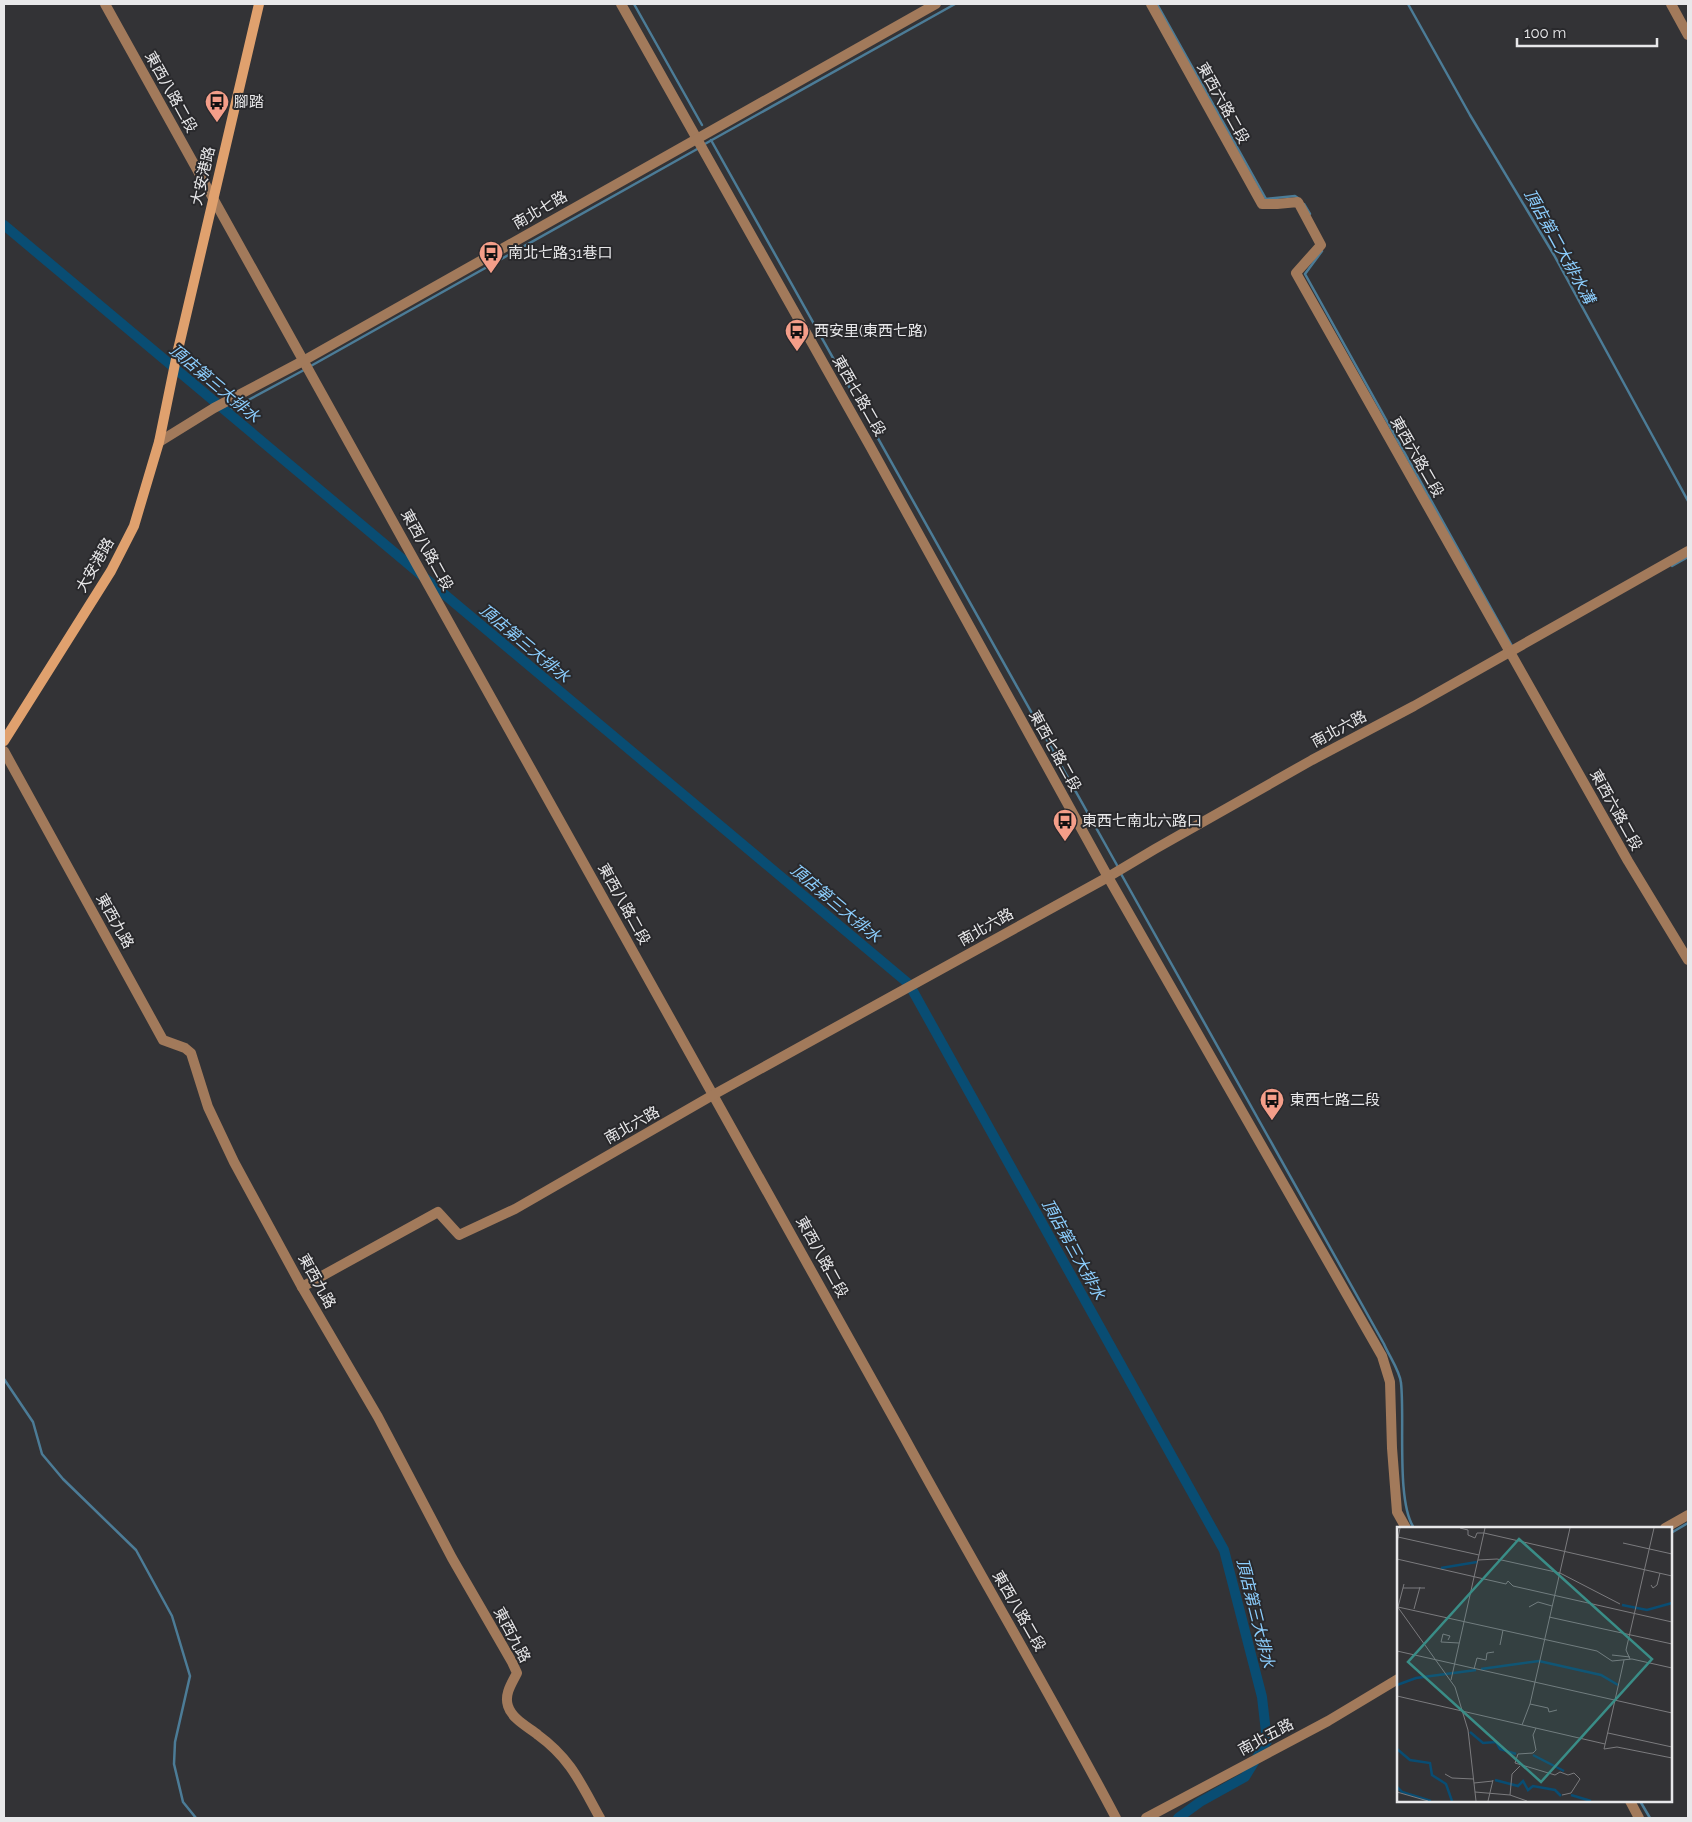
<svg xmlns="http://www.w3.org/2000/svg" width="1692" height="1822" font-family="Raleway,'Noto Sans TC',sans-serif">
  <rect width="100%" height="100%" fill="#333336"/>
  <g fill="none" stroke-linecap="round" stroke-linejoin="round">
    <g stroke="#4c7c97" stroke-width="2.5">
      <path d="M634,4L702,125"/>
      <path d="M1157,4L1266,199L1295,196L1298,198"/>
      <path d="M1408,4L1470,115L1554,255L1688,501"/>
      <path d="M711,140L1118,867"/>
      <path d="M703,145L955,4"/>
      <path d="M1304,204L1310,214"/>
      <path d="M1322,251L1305,274L1512,646"/>
      <path d="M309,367L699,148"/>
      <path d="M226,412L304,370"/>
      <path d="M1672,566L1688,557"/>
      <path d="M1120,872L1384,1344C1389,1356 1400,1371 1401,1383C1405,1419 1396,1502 1414,1528"/>
      <path d="M4,1379L33,1422L42,1454L63,1479L136,1550L172,1616L190,1676L175,1742L174,1764L183,1802L196,1818"/>
      <path d="M1671,1533L1688,1523"/>
      <path d="M1640,1801L1650,1818"/>
    </g>
    <path stroke="#094d73" stroke-width="10" d="M4,225L909,984L1224,1550L1262,1697L1267,1741L1245,1777L1200,1802L1178,1818"/>
    <g stroke="#a27a5b" stroke-width="10">
      <path d="M105,4C369,482 638,958 903,1435C973,1563 1048,1689 1116,1818"/>
      <path d="M1151,4L1262,204H1277L1298,202L1321,245L1296,273L1628,861L1688,960"/>
      <path d="M302,1287L438,1212L459,1235L515,1209L713,1095L1108,877L1155,849L1312,760L1414,706L1688,551"/>
      <path d="M1665,1528L1688,1515"/>
      <path d="M1146,1818L1328,1721L1398,1679"/>
    </g>
    <g stroke="#a27a5b" stroke-width="10">
      <path d="M621,4L870,446L1108,877L1382,1356L1390,1382L1392,1448L1397,1512L1406,1528"/>
      <path d="M1671,4L1688,35"/>
      <path d="M159,442L214,408L303,361L936,4"/>
      <path d="M4,751L163,1040L185,1048L191,1053L208,1107L234,1162L302,1287L378,1417L452,1558L512,1662L517,1673C512,1683 504,1694 508,1706C512,1719 528,1727 538,1735C571,1759 581,1784 600,1818"/>
      <path d="M1630,1801L1639,1818"/>
    </g>
    <path stroke="#e0a16e" stroke-width="10" d="M4,741L111,571L134,526L159,442L177,354L259,4"/>
  </g>
  <defs>
    <symbol id="bus-pin" viewBox="-11 -11 22 30"><path d="M0 17L-7.5 6A9.5 9.5 0 1 1 7.5 6Z" fill="#f49e89" stroke="#29292c"/><path d="M-5-6H5V4H4V6H2V4H-2V6H-4V4H-5ZM-3.5-4V0h7V-4ZM-3.5 1.2v1.5H-2V1.2ZM2 1.2v1.5H3.5V1.2Z" fill="#111"/></symbol>
  </defs>
  <g fill-rule="evenodd">
    <use href="#bus-pin" x="203" y="88" width="28" height="38"/>
    <use href="#bus-pin" x="477" y="239" width="28" height="38"/>
    <use href="#bus-pin" x="783" y="317" width="28" height="38"/>
    <use href="#bus-pin" x="1051" y="807" width="28" height="38"/>
    <use href="#bus-pin" x="1258" y="1086" width="28" height="38"/>
  </g>
  <g text-anchor="middle" stroke-width="4" stroke-linejoin="round" paint-order="stroke">
    <g font-size="15" fill="#e8e8ea" stroke="#29292c">
      <text transform="translate(171 92) rotate(61)" y="5">東西八路二段</text>
      <text transform="translate(1223 103) rotate(61)" y="5">東西六路二段</text>
      <text transform="translate(203 176) rotate(-77)" y="5">大安港路</text>
      <text transform="translate(540 210) rotate(-30)" y="5">南北七路</text>
      <text transform="translate(859 396) rotate(60)" y="5">東西七路二段</text>
      <text transform="translate(1417 457) rotate(60)" y="5">東西六路二段</text>
      <text transform="translate(427 550) rotate(61)" y="5">東西八路二段</text>
      <text transform="translate(95 565) rotate(-60)" y="5">大安港路</text>
      <text transform="translate(1339 729) rotate(-28)" y="5">南北六路</text>
      <text transform="translate(1055 751) rotate(61)" y="5">東西七路二段</text>
      <text transform="translate(1616 810) rotate(61)" y="5">東西六路二段</text>
      <text transform="translate(624 904) rotate(61)" y="5">東西八路二段</text>
      <text transform="translate(115 921) rotate(61)" y="5">東西九路</text>
      <text transform="translate(986 927) rotate(-29)" y="5">南北六路</text>
      <text transform="translate(632 1125) rotate(-29)" y="5">南北六路</text>
      <text transform="translate(822 1257) rotate(61)" y="5">東西八路二段</text>
      <text transform="translate(317 1281) rotate(61)" y="5">東西九路</text>
      <text transform="translate(1019 1611) rotate(60)" y="5">東西八路二段</text>
      <text transform="translate(512 1635) rotate(62)" y="5">東西九路</text>
      <text transform="translate(1266 1737) rotate(-28)" y="5">南北五路</text>
    </g>
    <g font-size="15" fill="#e8e8ea" stroke="#29292c" text-anchor="start">
      <text x="234" y="107">腳踏</text>
      <text x="508" y="258">南北七路31巷口</text>
      <text x="814" y="336">西安里(東西七路)</text>
      <text x="1082" y="826">東西七南北六路口</text>
      <text x="1290" y="1105">東西七路二段</text>
    </g>
    <g font-size="16" font-style="italic" fill="#8ccefe" stroke="#29292c">
      <text transform="translate(1560 246) rotate(61)" y="6">頂店第二大排水溝</text>
      <text transform="translate(215 383) rotate(40)" y="6">頂店第三大排水</text>
      <text transform="translate(525 643) rotate(40)" y="6">頂店第三大排水</text>
      <text transform="translate(836 903) rotate(40)" y="6">頂店第三大排水</text>
      <text transform="translate(1074 1249) rotate(61)" y="6">頂店第三大排水</text>
      <text transform="translate(1256 1613) rotate(76)" y="6">頂店第三大排水</text>
    </g>
  </g>
  <g transform="translate(1397 1527)">
    <rect width="275" height="275" fill="#333336"/>
    <path fill="none" stroke="#094d73" stroke-width="2.5" d="M44,41L80,35M225,78L250,83L275,76M84,142L142,134L204,148L221,158M0,158L19,151L79,143M73,205L86,216L99,215L103,222L119,227M0,222L13,233L33,236L35,248L49,257L55,274M136,228L167,244M98,253L121,259L126,254L131,263L136,259L158,263L164,269M0,260L5,265L34,274M174,268L194,274"/>
    <path fill="none" stroke="#7b7b7e" stroke-width="1" d="M63,1L71,3V8L78,11L80,6H87L275,49M1,10L82,28M0,16L3,1M226,16L275,27M0,32L109,57L111,54L116,59L275,95M81,33L100,32L163,46L223,77M7,57L1,80L200,124L215,134L235,132L275,141M254,58L256,61L260,58L263,46M6,61H28M0,79L58,160L71,203L79,274M132,80L141,75L155,79M17,82L23,60M152,90L275,117M51,113L53,109L46,107L44,115L62,116M103,118L106,103M0,124L275,186M215,128L233,130M233,132L229,123L257,1M227,133L207,222L220,220L275,231M77,142L80,131L89,133L90,126L97,125M54,153L88,1M0,169L208,217M133,177L151,181L152,185L160,183M125,198L133,177L173,1M139,201L136,208L139,223L136,226L121,227L118,236L158,248L163,245L171,248L177,246L183,252L174,266L165,268M211,206L275,220M48,247L55,251L77,252M77,256L96,254M0,265L31,274M78,265L113,268L130,274M113,268L115,247L123,239M91,274L96,253"/>
    <path fill="#3a8d87" fill-opacity="0.15" stroke="#3a8d87" stroke-width="2.5" d="M122,12L255,132L144,255L11,135Z"/>
    <rect width="275" height="275" fill="none" stroke="#e8e8ea" stroke-width="2.5"/>
  </g>
  <rect width="1692" height="1822" fill="none" stroke="#e8e8ea" stroke-width="10"/>
  <path d="M1517 38v8h140v-8" fill="none" stroke="#e8e8ea" stroke-width="2.5"/>
  <text x="1524" y="38" font-size="15" fill="#e8e8ea" stroke="#29292c" stroke-width="4" paint-order="stroke">100 m</text>
</svg>
